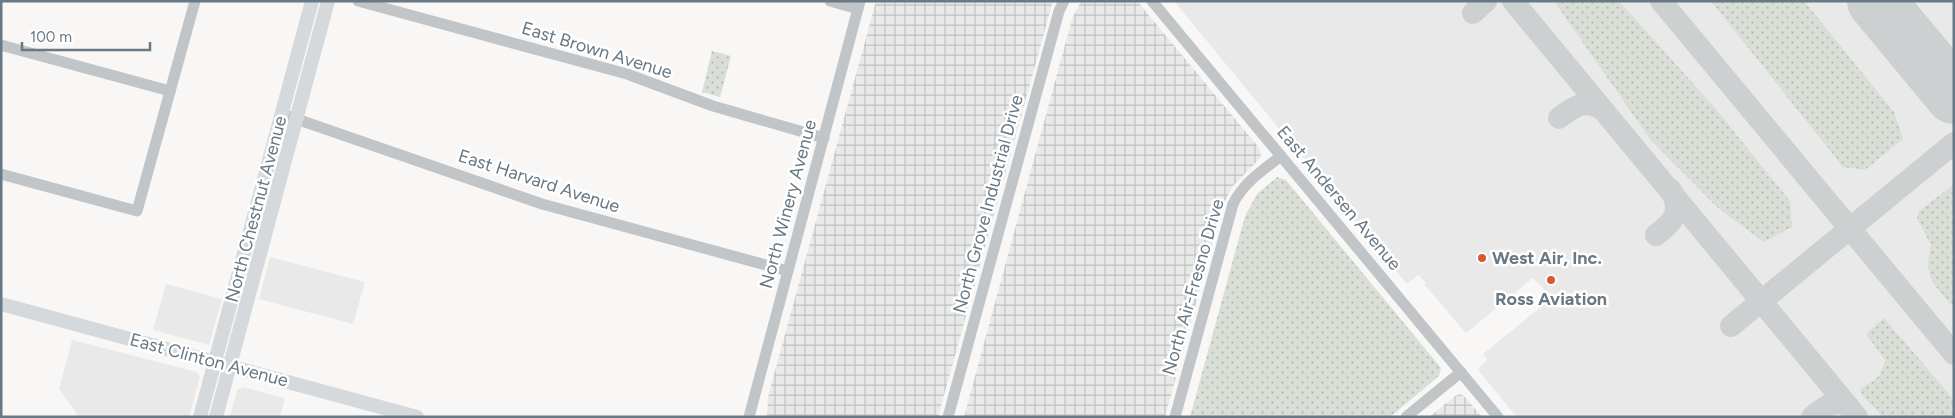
<svg xmlns="http://www.w3.org/2000/svg" width="1955" height="418" font-family="Figtree,sans-serif">
  <defs>
    <pattern id="industrial-grid" width="8" height="8" patternUnits="userSpaceOnUse" patternTransform="scale(1.25)"><rect width="8" height="8" fill="#e8e9e8"/><path d="M0 4h8M4 0v8" fill="none" stroke="#c0c2c2"/></pattern>
    <pattern id="green-dots" width="8" height="8" patternUnits="userSpaceOnUse" patternTransform="scale(1.25)"><rect width="8" height="8" fill="#d9ded6"/><path d="M2 2h.1M6 6h.1" fill="none" stroke="#b4b9b3" stroke-width="1.8" stroke-linecap="round"/></pattern>
  </defs>
  <rect width="100%" height="100%" fill="#f8f7f5"/>
  <g fill="#e8e9e8">
    <path d="M1174,1H1954V417H1517L1478,370L1487,360L1483,354L1552,298L1533,278L1466,333L1424,284L1426,283L1418,275L1407,284Z"/>
    <path d="M270,257L365,282L353,324L259,299Z"/>
    <path d="M166,284L222,299L209,345L153,330Z"/>
    <path d="M72,340L197,372L200,377L189,417H79L59,389Z"/>
    <path d="M243,387L285,398L280,417H230L237,390Z"/>
  </g>
  <g fill="url(#industrial-grid)">
    <path d="M876,1H1053L938,417H767L768,397Z"/>
    <path d="M1081,1H1137L1260,149L1261,157L1232,187L1222,208L1165,417H964L1072,19Z"/>
    <path d="M1460,394L1465,397L1482,417H1429L1455,396Z"/>
  </g>
  <g fill="url(#green-dots)">
    <path d="M1554,1H1619L1715,108L1790,201L1792,227L1764,242L1718,208L1650,139Z"/>
    <path d="M1711,1H1804L1894,112L1903,139L1865,170L1843,167Z"/>
    <path d="M712,51L731,56L720,97L702,92Z"/>
    <path d="M1277,177L1286,180L1441,368L1439,376L1390,417H1190L1245,216L1257,194Z"/>
    <path d="M1952,186H1954V308C1934,283 1923,279 1931,245L1917,218L1919,211Z"/>
    <path d="M1884,318L1954,400V417H1923L1921,415L1920,417H1883L1862,395L1860,388C1876,381 1881,377 1885,360L1866,334Z"/>
  </g>
  <g fill="none" stroke-linecap="round" stroke-linejoin="round">
    <g stroke="#cdd0d1" stroke-width="22">
      <path d="M1513,1L1857,417"/>
      <path d="M1661,1L1954,354"/>
      <path d="M1473,13L1486,1"/>
      <path d="M1559,118C1574,106 1588,97 1605,112"/>
      <path d="M1656,235C1674,221 1682,213 1671,190"/>
      <path d="M1731,326L1954,143"/>
      <path d="M1812,417C1822,409 1834,398 1848,406"/>
    </g>
    <path stroke="#cdd0d1" stroke-width="58" d="M1876,1L1954,95"/>
    <g stroke="#c1c5c8" stroke-width="11">
      <path d="M358,1L627,74L713,106L824,138"/>
      <path d="M830,1L858,9"/>
      <path d="M1152,1L1498,417"/>
      <path d="M1,45L170,91"/>
      <path d="M282,114L542,204L788,271"/>
      <path d="M1,174L137,211L195,1"/>
      <path d="M749,417L860,1"/>
      <path d="M948,417L1059,11L1064,1"/>
      <path d="M1175,417L1233,204C1243,183 1263,170 1281,156"/>
      <path d="M1406,417L1461,372"/>
    </g>
    <g stroke="#d5d9dc" stroke-width="14">
      <path d="M1,304L417,417"/>
      <path d="M200,417L312,1"/>
      <path d="M216,417L328,1"/>
    </g>
  </g>
  <g fill="#da5733" stroke="#fff" stroke-width="2">
    <circle cx="1482" cy="258" r="5"/>
    <circle cx="1551" cy="280" r="5"/>
  </g>
  <g text-anchor="middle" stroke-width="5" stroke-linejoin="round" paint-order="stroke">
    <g font-size="18" fill="#687884" stroke="#fff">
      <text transform="translate(597 50) rotate(17)" y="6">East Brown Avenue</text>
      <text transform="translate(539 181) rotate(18)" y="6">East Harvard Avenue</text>
      <text transform="translate(1339 198) rotate(50)" y="6">East Andersen Avenue</text>
      <text transform="translate(788 204) rotate(-75)" y="6">North Winery Avenue</text>
      <text transform="translate(988 204) rotate(-75)" y="6">North Grove Industrial Drive</text>
      <text transform="translate(256 209) rotate(-75)" y="6">North Chestnut Avenue</text>
      <text transform="translate(1193 287) rotate(-74)" y="6">North Air-Fresno Drive</text>
      <text transform="translate(209 360) rotate(15)" y="6">East Clinton Avenue</text>
    </g>
    <g font-size="18" font-weight="bold" fill="#687884" stroke="#fff" text-anchor="start">
      <text x="1492" y="264">West Air, Inc.</text>
      <text x="1551" y="305" text-anchor="middle">Ross Aviation</text>
    </g>
  </g>
  <rect width="1955" height="418" fill="none" stroke="#687884" stroke-width="5"/>
  <path d="M22 42v8h128v-8" fill="none" stroke="#687884" stroke-width="2.5"/>
  <text x="30" y="42" font-size="15" fill="#687884" stroke="#ffffff" stroke-width="4" paint-order="stroke">100 m</text>
</svg>
